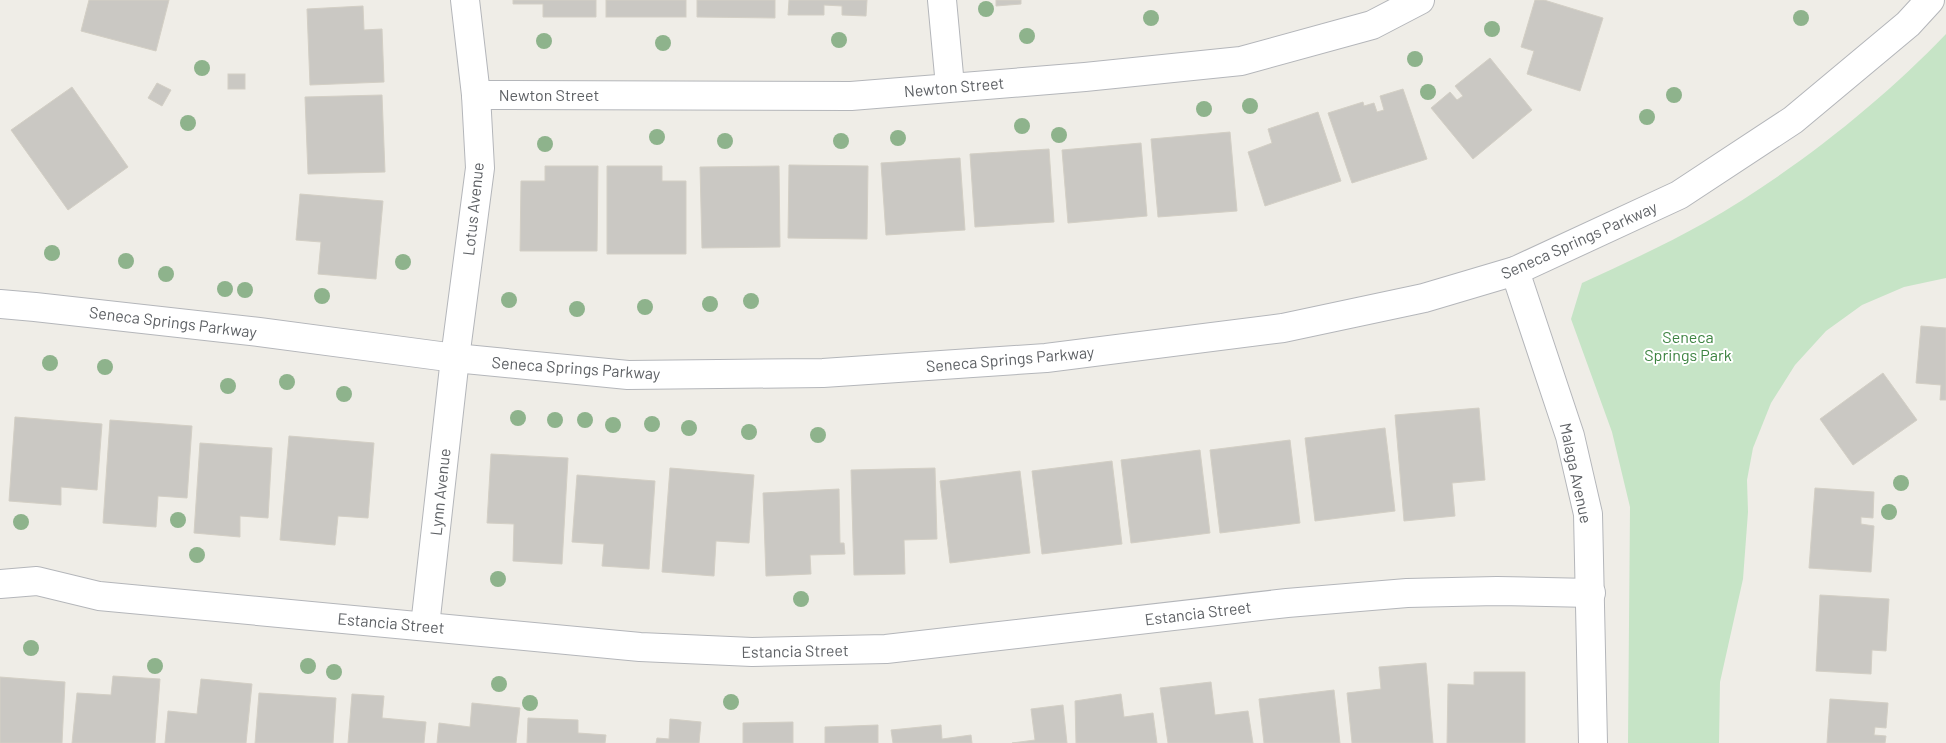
<svg xmlns="http://www.w3.org/2000/svg" width="1946" height="743" font-family="Barlow,sans-serif">
  <rect width="100%" height="100%" fill="#efede7"/>
  <path fill="#c6e4c6" d="M1946,34V278L1904,287L1862,305L1826,331L1795,365L1771,403L1753,448L1747,480L1748,512L1743,579L1720,682L1719,743H1628L1630,507L1612,432L1571,319L1582,283C1623,264 1665,245 1704,223C1790,174 1878,105 1946,34Z"/>
  <g fill="#cac8c3" stroke="#d3cfc5">
    <path d="M89,0H169L156,51L81,31Z"/>
    <path d="M513,0H596V17H543V4H513Z"/>
    <rect x="606" y="0" width="80" height="17"/>
    <path d="M697,0H775V18L697,17Z"/>
    <path d="M789,0H867L866,16L842,15V6L824,5V15H788Z"/>
    <path d="M996,0H1021V4L996,6Z"/>
    <path d="M1535,0H1544L1603,18L1580,91L1527,74L1534,51L1521,47Z"/>
    <path d="M363,6L364,30L382,29L384,82L310,85L307,9Z"/>
    <path d="M1490,58L1532,110L1473,159L1431,108L1450,92L1457,100L1463,96L1455,86Z"/>
    <rect x="228" y="74" width="17" height="15"/>
    <path d="M157,83L171,90L162,106L148,98Z"/>
    <path d="M72,87L128,167L68,210L11,130Z"/>
    <path d="M1403,89L1427,159L1352,183L1328,113L1363,102L1364,106L1374,103L1377,112L1384,110L1380,96Z"/>
    <path d="M382,95L385,172L308,174L305,97Z"/>
    <path d="M1318,112L1341,181L1265,206L1248,152L1272,143L1268,129Z"/>
    <path d="M1230,132L1237,211L1158,217L1151,139Z"/>
    <path d="M1141,143L1147,216L1068,223L1062,150Z"/>
    <path d="M1049,149L1054,222L975,227L970,154Z"/>
    <path d="M960,158L965,230L886,235L881,163Z"/>
    <path d="M789,165L868,166L867,239L788,238Z"/>
    <path d="M545,166H598L597,251H520L521,181H545Z"/>
    <path d="M607,166H662V181H686V254H607Z"/>
    <path d="M779,166L780,247L702,248L700,167Z"/>
    <path d="M300,194L383,201L376,279L318,274L321,242L296,240Z"/>
    <path d="M1921,326L1946,328V400H1940L1941,385L1916,383Z"/>
    <path d="M1883,373L1917,420L1853,465L1820,419Z"/>
    <path d="M1479,408L1485,480L1452,483L1455,516L1404,521L1395,415Z"/>
    <path d="M15,417L102,424L97,490L61,487V505L9,501Z"/>
    <path d="M110,420L192,426L187,498L158,496L156,527L103,523Z"/>
    <path d="M1385,428L1395,511L1315,521L1305,438Z"/>
    <path d="M289,436L374,443L368,518L338,516L335,545L280,540Z"/>
    <path d="M1290,440L1300,523L1220,533L1210,450Z"/>
    <path d="M200,443L272,448L268,518L240,516V537L194,533Z"/>
    <path d="M1200,450L1210,533L1131,543L1121,460Z"/>
    <path d="M491,454L568,458L562,564L513,561L514,524L487,523Z"/>
    <path d="M1112,461L1122,544L1042,554L1032,471Z"/>
    <path d="M670,468L754,475L749,543L716,541L714,576L662,572Z"/>
    <path d="M935,468L937,539L904,540L905,574L854,575L851,470Z"/>
    <path d="M1020,471L1030,553L950,563L940,481Z"/>
    <path d="M577,475L655,481L649,569L602,566L604,544L572,542Z"/>
    <path d="M1815,488L1874,492L1873,518L1861,517V524L1874,526L1871,572L1809,568Z"/>
    <path d="M839,489L840,543H844L845,554L810,555L811,574L766,576L763,493Z"/>
    <path d="M1820,595L1889,599L1886,651L1872,650L1871,674L1816,671Z"/>
    <path d="M1426,663L1433,743H1352L1347,693L1381,689L1379,667Z"/>
    <path d="M1474,672H1525V743H1447L1448,684L1474,685Z"/>
    <path d="M113,676L160,679L155,743H72L77,693L111,695Z"/>
    <path d="M0,677L65,682L62,743H0Z"/>
    <path d="M201,679L252,684L246,743H165L168,711L197,714Z"/>
    <path d="M1211,682L1215,715L1248,711L1253,743H1168L1160,688Z"/>
    <path d="M1334,690L1340,743H1264L1259,699Z"/>
    <path d="M259,693L336,698L333,743H255Z"/>
    <path d="M352,694L384,696L382,718L426,722L424,743H348Z"/>
    <path d="M1121,694L1124,717L1153,713L1157,743H1076L1075,701Z"/>
    <path d="M1830,699L1888,703L1886,728L1875,727L1874,735L1886,736L1885,743H1827Z"/>
    <path d="M472,703L520,708L516,743H437L439,723L470,727Z"/>
    <path d="M1063,705L1067,743H1012L1035,740L1031,709Z"/>
    <path d="M528,718L578,720V733L606,735L605,743H527Z"/>
    <path d="M670,719L701,722L699,743H656L657,738L669,739Z"/>
    <path d="M793,722V743H743V723Z"/>
    <path d="M878,725V743H825V727Z"/>
    <path d="M941,725L942,739L971,735L972,743H893L891,730Z"/>
  </g>
  <g fill="none" stroke-linecap="round" stroke-linejoin="round">
    <defs>
      <g id="minor">
        <path d="M942,0L950,86"/>
        <path d="M476,95L851,96L1085,77L1241,61L1372,25L1420,0"/>
        <path d="M1515,271L1570,436L1588,514L1593,743"/>
        <path d="M0,304L35,307L259,332L455,358L628,375L823,373L1046,358L1283,328L1424,298L1515,271L1679,195L1793,120L1908,24L1930,0"/>
        <path d="M0,584L37,581L99,596L640,647L752,652L886,649L1287,603L1407,593L1497,591L1591,593"/>
        <path d="M425,626L455,358L480,168L476,95L465,0"/>
      </g>
    </defs>
    <use href="#minor" stroke="#b4b6ba" stroke-width="30"/>
    <use href="#minor" stroke="#fff" stroke-width="28"/>
  </g>
  <g fill="#8eb38c">
    <circle cx="986" cy="9" r="8"/>
    <circle cx="1151" cy="18" r="8"/>
    <circle cx="1801" cy="18" r="8"/>
    <circle cx="1492" cy="29" r="8"/>
    <circle cx="1027" cy="36" r="8"/>
    <circle cx="839" cy="40" r="8"/>
    <circle cx="544" cy="41" r="8"/>
    <circle cx="663" cy="43" r="8"/>
    <circle cx="1415" cy="59" r="8"/>
    <circle cx="202" cy="68" r="8"/>
    <circle cx="1428" cy="92" r="8"/>
    <circle cx="1674" cy="95" r="8"/>
    <circle cx="1250" cy="106" r="8"/>
    <circle cx="1204" cy="109" r="8"/>
    <circle cx="1647" cy="117" r="8"/>
    <circle cx="188" cy="123" r="8"/>
    <circle cx="1022" cy="126" r="8"/>
    <circle cx="1059" cy="135" r="8"/>
    <circle cx="657" cy="137" r="8"/>
    <circle cx="898" cy="138" r="8"/>
    <circle cx="725" cy="141" r="8"/>
    <circle cx="841" cy="141" r="8"/>
    <circle cx="545" cy="144" r="8"/>
    <circle cx="52" cy="253" r="8"/>
    <circle cx="126" cy="261" r="8"/>
    <circle cx="403" cy="262" r="8"/>
    <circle cx="166" cy="274" r="8"/>
    <circle cx="225" cy="289" r="8"/>
    <circle cx="245" cy="290" r="8"/>
    <circle cx="322" cy="296" r="8"/>
    <circle cx="509" cy="300" r="8"/>
    <circle cx="751" cy="301" r="8"/>
    <circle cx="710" cy="304" r="8"/>
    <circle cx="645" cy="307" r="8"/>
    <circle cx="577" cy="309" r="8"/>
    <circle cx="50" cy="363" r="8"/>
    <circle cx="105" cy="367" r="8"/>
    <circle cx="287" cy="382" r="8"/>
    <circle cx="228" cy="386" r="8"/>
    <circle cx="344" cy="394" r="8"/>
    <circle cx="518" cy="418" r="8"/>
    <circle cx="555" cy="420" r="8"/>
    <circle cx="585" cy="420" r="8"/>
    <circle cx="652" cy="424" r="8"/>
    <circle cx="613" cy="425" r="8"/>
    <circle cx="689" cy="428" r="8"/>
    <circle cx="749" cy="432" r="8"/>
    <circle cx="818" cy="435" r="8"/>
    <circle cx="1901" cy="483" r="8"/>
    <circle cx="1889" cy="512" r="8"/>
    <circle cx="178" cy="520" r="8"/>
    <circle cx="21" cy="522" r="8"/>
    <circle cx="197" cy="555" r="8"/>
    <circle cx="498" cy="579" r="8"/>
    <circle cx="801" cy="599" r="8"/>
    <circle cx="31" cy="648" r="8"/>
    <circle cx="155" cy="666" r="8"/>
    <circle cx="308" cy="666" r="8"/>
    <circle cx="334" cy="672" r="8"/>
    <circle cx="499" cy="684" r="8"/>
    <circle cx="731" cy="702" r="8"/>
    <circle cx="530" cy="703" r="8"/>
  </g>
  <g text-anchor="middle" stroke-width="4" stroke-linejoin="round" paint-order="stroke">
    <g font-size="16" fill="#5e6165" stroke="#fff">
      <text transform="translate(954 87) rotate(-5)" y="6">Newton Street</text>
      <text x="549" y="101">Newton Street</text>
      <text transform="translate(473 209) rotate(-84)" y="6">Lotus Avenue</text>
      <text transform="translate(1579 240) rotate(-24)" y="6">Seneca Springs Parkway</text>
      <text transform="translate(173 322) rotate(7)" y="6">Seneca Springs Parkway</text>
      <text transform="translate(1010 359) rotate(-5)" y="6">Seneca Springs Parkway</text>
      <text transform="translate(576 368) rotate(4)" y="6">Seneca Springs Parkway</text>
      <text transform="translate(1576 473) rotate(78)" y="6">Malaga Avenue</text>
      <text transform="translate(440 492) rotate(-84)" y="6">Lynn Avenue</text>
      <text transform="translate(1198 613) rotate(-7)" y="6">Estancia Street</text>
      <text transform="translate(391 623) rotate(5)" y="6">Estancia Street</text>
      <text transform="translate(795 651) rotate(-1)" y="6">Estancia Street</text>
    </g>
    <g font-size="16" fill="#3e8442" stroke="#fff">
      <text x="1688" y="343">Seneca<tspan x="1688" dy="18">Springs Park</tspan></text>
    </g>
  </g>
</svg>
